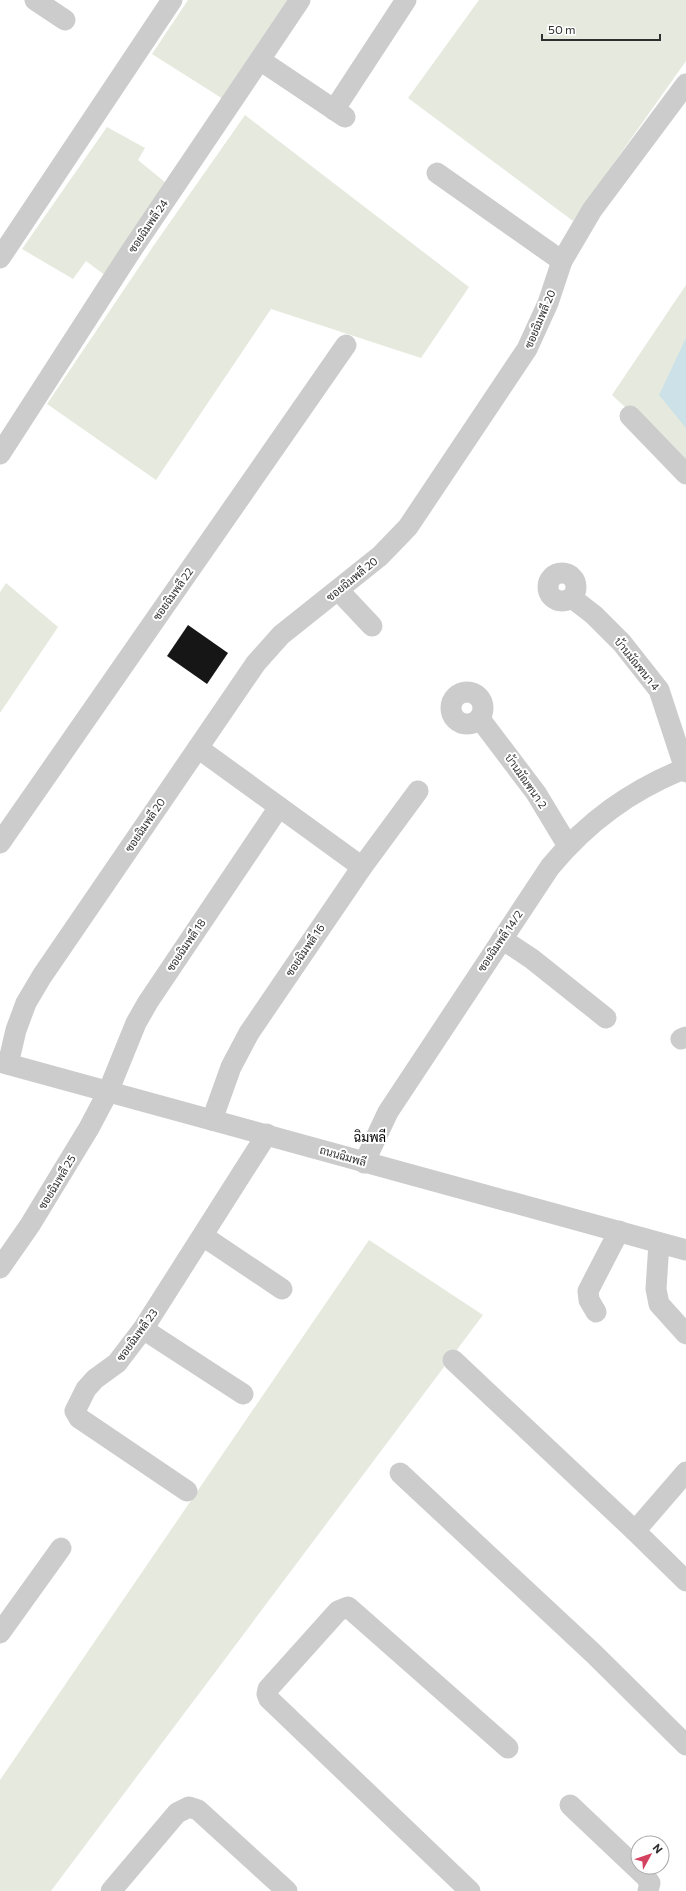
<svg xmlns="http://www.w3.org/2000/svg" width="686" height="1891" font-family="Commissioner,Sarabun,sans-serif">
  <rect width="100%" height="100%" fill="#fff"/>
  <g fill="#e6eade">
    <path d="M188,0H292L223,99L152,54Z"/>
    <path d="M479,0H686V61L573,221L408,98Z"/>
    <path d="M245,115L469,287L421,358L271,309L156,480L47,404L154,245Z"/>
    <path d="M107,127L145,148L138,160L166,183L106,276L86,261L73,279L22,249Z"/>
    <path d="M686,285V464L612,395Z"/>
    <path d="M6,583L58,627L0,713V592Z"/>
    <path d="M369,1240L483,1315L51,1891H0V1780Z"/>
  </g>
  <path fill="#cce1e8" d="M686,338V428L659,395Z"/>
  <path fill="#161616" d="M188,625L228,653L207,684L167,656Z"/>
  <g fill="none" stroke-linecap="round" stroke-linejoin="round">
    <g stroke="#ccc" stroke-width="21">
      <path d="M35,0L65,20"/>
      <path d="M260,60L345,117"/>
      <path d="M334,110L406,0"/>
      <path d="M437,173L562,261"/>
      <path d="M0,258L172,0"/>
      <path d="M630,416L686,474"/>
      <path d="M0,454L129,254L300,0"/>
      <circle cx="562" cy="587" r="14"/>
      <path d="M339,591L372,626"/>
      <path d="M572,598L594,615L622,643L659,690L686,772"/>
      <circle cx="467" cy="708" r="16"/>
      <path d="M480,719L536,793L568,846"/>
      <path d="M198,748L362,867"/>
      <path d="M0,843L346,345"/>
      <path d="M502,939L532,959L606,1018"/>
      <path d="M681,1039L686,1037"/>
      <path d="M0,1062L686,1250"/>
      <path d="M8,1064L16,1030L26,1003L42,976L256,663L281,635L380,556L408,527L527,349L548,303L562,261L592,210L686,84"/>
      <path d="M212,1120L231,1067L249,1033L362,867L418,791"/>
      <path d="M364,1163L388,1112L550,867C588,821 630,791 686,768"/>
      <path d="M203,1236L282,1289"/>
      <path d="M659,1243L656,1289L659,1304L686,1334"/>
      <path d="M0,1268L30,1225L89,1128L108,1092L136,1023L148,1002L279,807"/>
      <path d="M596,1312L589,1300L588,1291L619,1231"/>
      <path d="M143,1329L243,1394"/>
      <path d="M453,1360L635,1531L686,1581"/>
      <path d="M400,1473L594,1654L686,1745"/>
      <path d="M187,1491L79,1418L75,1411L86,1389L95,1379L117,1363L143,1329L267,1134"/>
      <path d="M635,1531L686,1472"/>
      <path d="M0,1633L61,1548"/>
      <path d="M570,1805L645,1876L650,1883L648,1891"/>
      <path d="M111,1891L177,1813L189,1807L198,1810L287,1891"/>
      <path d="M470,1891L269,1699L267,1694L268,1689L338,1611L348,1607L508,1748"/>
    </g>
  </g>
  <g text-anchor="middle" stroke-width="4" stroke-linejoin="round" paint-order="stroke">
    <g font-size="11" fill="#2f2f2f" stroke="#fff">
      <text transform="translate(148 226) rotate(-56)" y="4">ซอยฉิมพลี 24</text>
      <text transform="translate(540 319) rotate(-67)" y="4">ซอยฉิมพลี 20</text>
      <text transform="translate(352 579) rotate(-39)" y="4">ซอยฉิมพลี 20</text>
      <text transform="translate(173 594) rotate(-55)" y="4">ซอยฉิมพลี 22</text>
      <text transform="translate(637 664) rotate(51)" y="4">บ้านมัณฑนา 4</text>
      <text transform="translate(526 781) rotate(55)" y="4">บ้านมัณฑนา 2</text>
      <text transform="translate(145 825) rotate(-56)" y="4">ซอยฉิมพลี 20</text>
      <text transform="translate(500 941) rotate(-56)" y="4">ซอยฉิมพลี 14/2</text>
      <text transform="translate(186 945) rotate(-56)" y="4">ซอยฉิมพลี 18</text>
      <text transform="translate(305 950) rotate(-56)" y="4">ซอยฉิมพลี 16</text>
      <text transform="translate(343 1156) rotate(16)" y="4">ถนนฉิมพลี</text>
      <text transform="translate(57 1182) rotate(-59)" y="4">ซอยฉิมพลี 25</text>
      <text transform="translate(137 1335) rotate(-54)" y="4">ซอยฉิมพลี 23</text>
    </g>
    <g font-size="13" fill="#000" stroke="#fff">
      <text x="370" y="1142">ฉิมพลี</text>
    </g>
  </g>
  <g transform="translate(650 1855) rotate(50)"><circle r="19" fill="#ffffff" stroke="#acacac"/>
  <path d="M0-3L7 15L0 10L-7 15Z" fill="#d44262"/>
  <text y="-6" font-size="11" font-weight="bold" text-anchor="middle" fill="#2f2f2f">N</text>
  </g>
  <path d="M542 34v6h118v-6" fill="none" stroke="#2f2f2f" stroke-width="2"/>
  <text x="548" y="34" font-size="12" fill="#2f2f2f" stroke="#ffffff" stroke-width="3" paint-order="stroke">50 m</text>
</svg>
